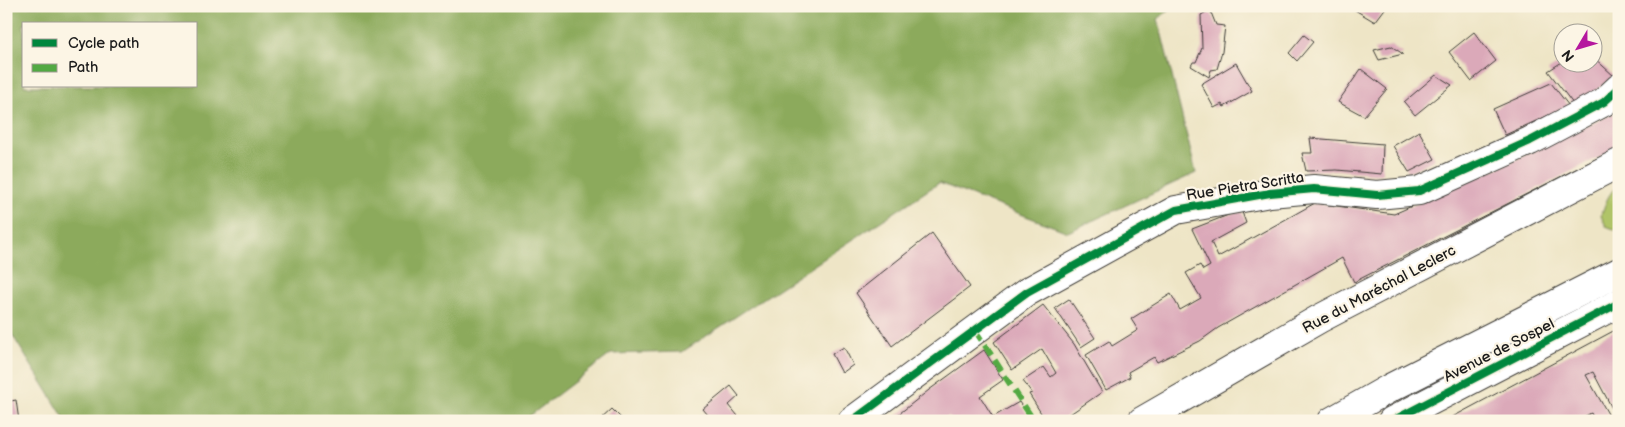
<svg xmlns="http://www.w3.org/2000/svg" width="1625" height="427" font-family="'Balsamiq Sans',sans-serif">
  <rect width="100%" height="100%" fill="#fcf5e5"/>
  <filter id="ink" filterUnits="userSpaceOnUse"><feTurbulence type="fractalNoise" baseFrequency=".02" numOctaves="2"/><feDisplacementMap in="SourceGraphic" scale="10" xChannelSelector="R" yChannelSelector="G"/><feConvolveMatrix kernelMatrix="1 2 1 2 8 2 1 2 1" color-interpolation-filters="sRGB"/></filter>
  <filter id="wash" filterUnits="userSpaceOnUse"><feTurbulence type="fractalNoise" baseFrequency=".0096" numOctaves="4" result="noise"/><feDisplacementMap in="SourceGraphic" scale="20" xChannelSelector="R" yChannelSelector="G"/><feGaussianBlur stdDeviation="1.12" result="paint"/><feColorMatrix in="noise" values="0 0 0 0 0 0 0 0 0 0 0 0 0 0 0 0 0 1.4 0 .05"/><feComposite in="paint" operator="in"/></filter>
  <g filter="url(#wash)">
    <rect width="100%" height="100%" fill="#eee5c6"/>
    <path fill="#b0c468" stroke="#667042" d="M1619,185V231L1606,226L1601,216C1605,205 1608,192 1619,185Z"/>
    <path fill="#8caa5c" stroke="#54633c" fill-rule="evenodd" d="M6,6H1174L1158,19L1196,173L1068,232L939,183L682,352L611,354L523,421H66L6,325ZM24,24H196V86H24Z"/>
    <g id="blocks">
      <g fill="#dba9b9">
        <path d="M1358,6H1387L1375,22L1355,10Z"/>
        <path d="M1210,10L1216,25L1225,26L1222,52L1217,69L1211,70L1209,77L1191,66L1193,62H1196L1202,48L1201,15Z"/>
        <path d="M1474,32L1496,61L1471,81L1449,52Z"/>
        <path d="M1304,35L1313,42L1297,61L1289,53Z"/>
        <path d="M1391,46L1403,54L1379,60L1374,50Z"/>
        <path d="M1592,56L1614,76L1583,101L1574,105L1548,71L1562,62H1592Z"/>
        <path d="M1236,63L1252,91L1224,107L1222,104L1214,108L1201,84Z"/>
        <path d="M1361,69L1387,89L1364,116L1338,102Z"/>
        <path d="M1436,75L1452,85L1415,115L1404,102Z"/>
        <path d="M1551,83L1569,106L1505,135L1493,109Z"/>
        <path d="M1619,111V147L1354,282L1342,258L1218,328L1200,341L1157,362L1154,357L1128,372L1130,377L1106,390L1086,355L1109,341L1112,346L1138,330L1131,319L1171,294L1180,310L1201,298L1186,273L1200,265L1203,270L1210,266L1192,229L1231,214L1242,212L1246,223L1211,242L1218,257L1315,203L1394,214L1507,164Z"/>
        <path d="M1419,131L1435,159L1409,172L1393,146Z"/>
        <path d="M1310,138L1383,144L1382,174L1337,170L1306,171L1302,153H1312Z"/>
        <path d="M932,233L970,287L892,346L856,293Z"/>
        <path d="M1069,299L1095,338L1081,347L1055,308Z"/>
        <path d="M1043,305L1074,344L1102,392L1060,421H1046L1029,394L1032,393L1023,381L1044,367L1051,377L1056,373L1042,349L1012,370L994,342Z"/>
        <path d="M1619,328V411L1613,410L1593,372L1586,375L1612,421H1595L1591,413L1576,421H1445Z"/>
        <path d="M844,347L853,365L842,373L832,354Z"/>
        <path d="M984,350L1003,380L980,396L993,417L1019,402L1032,421H952L949,416L942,421H890L929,390Z"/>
        <path d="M731,386L739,396L729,405L742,421H713L703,409Z"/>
        <path d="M16,400L19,421H6V402Z"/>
        <path d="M612,409L624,421H599Z"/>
      </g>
    </g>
  </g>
  <g filter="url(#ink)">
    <use href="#blocks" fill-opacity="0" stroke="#3c3a36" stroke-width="1"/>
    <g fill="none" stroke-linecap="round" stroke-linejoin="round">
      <defs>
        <g id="minor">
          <path d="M852,421L1027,292L1176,210L1270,193L1314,189L1377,195L1419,191L1530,141L1604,102L1619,88"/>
          <path d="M1142,421L1319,319L1619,163"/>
        </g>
        <g id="major">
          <path d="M1332,421L1390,388L1619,272"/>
          <path d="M1392,421L1619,303"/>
        </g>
      </defs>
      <use href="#minor" stroke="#3c3a36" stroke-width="30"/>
      <use href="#major" stroke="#3c3a36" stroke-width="30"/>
      <use href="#minor" stroke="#fff" stroke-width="28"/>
      <use href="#major" stroke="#fff" stroke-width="28"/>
      <path stroke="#52a943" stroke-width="6" stroke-dasharray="12 6" stroke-linecap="butt" d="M975,330L1034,421"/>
      <defs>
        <g id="cycleway">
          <path d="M852,421L1027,292L1176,210L1270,193L1314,189L1377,195L1419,191L1530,141L1604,102L1619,88"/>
          <path d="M1392,421L1619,303"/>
        </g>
      </defs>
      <use href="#cycleway" stroke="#fcf5e5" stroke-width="11"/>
      <use href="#cycleway" stroke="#00873e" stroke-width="8"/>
    </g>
  </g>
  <g text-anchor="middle" stroke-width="4.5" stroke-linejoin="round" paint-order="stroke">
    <g font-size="15" fill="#1c1c1c" stroke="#fcf5e5">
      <text transform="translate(1245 186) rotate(-9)" y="5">Rue Pietra Scritta</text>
      <text transform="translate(1379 289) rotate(-28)" y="5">Rue du Maréchal Leclerc</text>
      <text transform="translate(1499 350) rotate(-27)" y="5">Avenue de Sospel</text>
    </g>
  </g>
  <rect width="1625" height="427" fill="none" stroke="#fcf5e5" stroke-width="25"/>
  <rect x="22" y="22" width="175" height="65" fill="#fcf5e5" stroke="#a29e95"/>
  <rect x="32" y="39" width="25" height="8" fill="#00873e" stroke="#a29e95"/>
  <text x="68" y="48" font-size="15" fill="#1c1c1c">Cycle path</text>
  <rect x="32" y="64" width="25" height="8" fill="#52a943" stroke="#a29e95"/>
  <text x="68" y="72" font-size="15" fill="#1c1c1c">Path</text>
  <g transform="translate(1578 48) rotate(232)"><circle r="24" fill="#fcf5e5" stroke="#a29e95"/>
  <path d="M0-4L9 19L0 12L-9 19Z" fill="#b5179e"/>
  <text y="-8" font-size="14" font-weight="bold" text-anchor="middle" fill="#1c1c1c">N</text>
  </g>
</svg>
